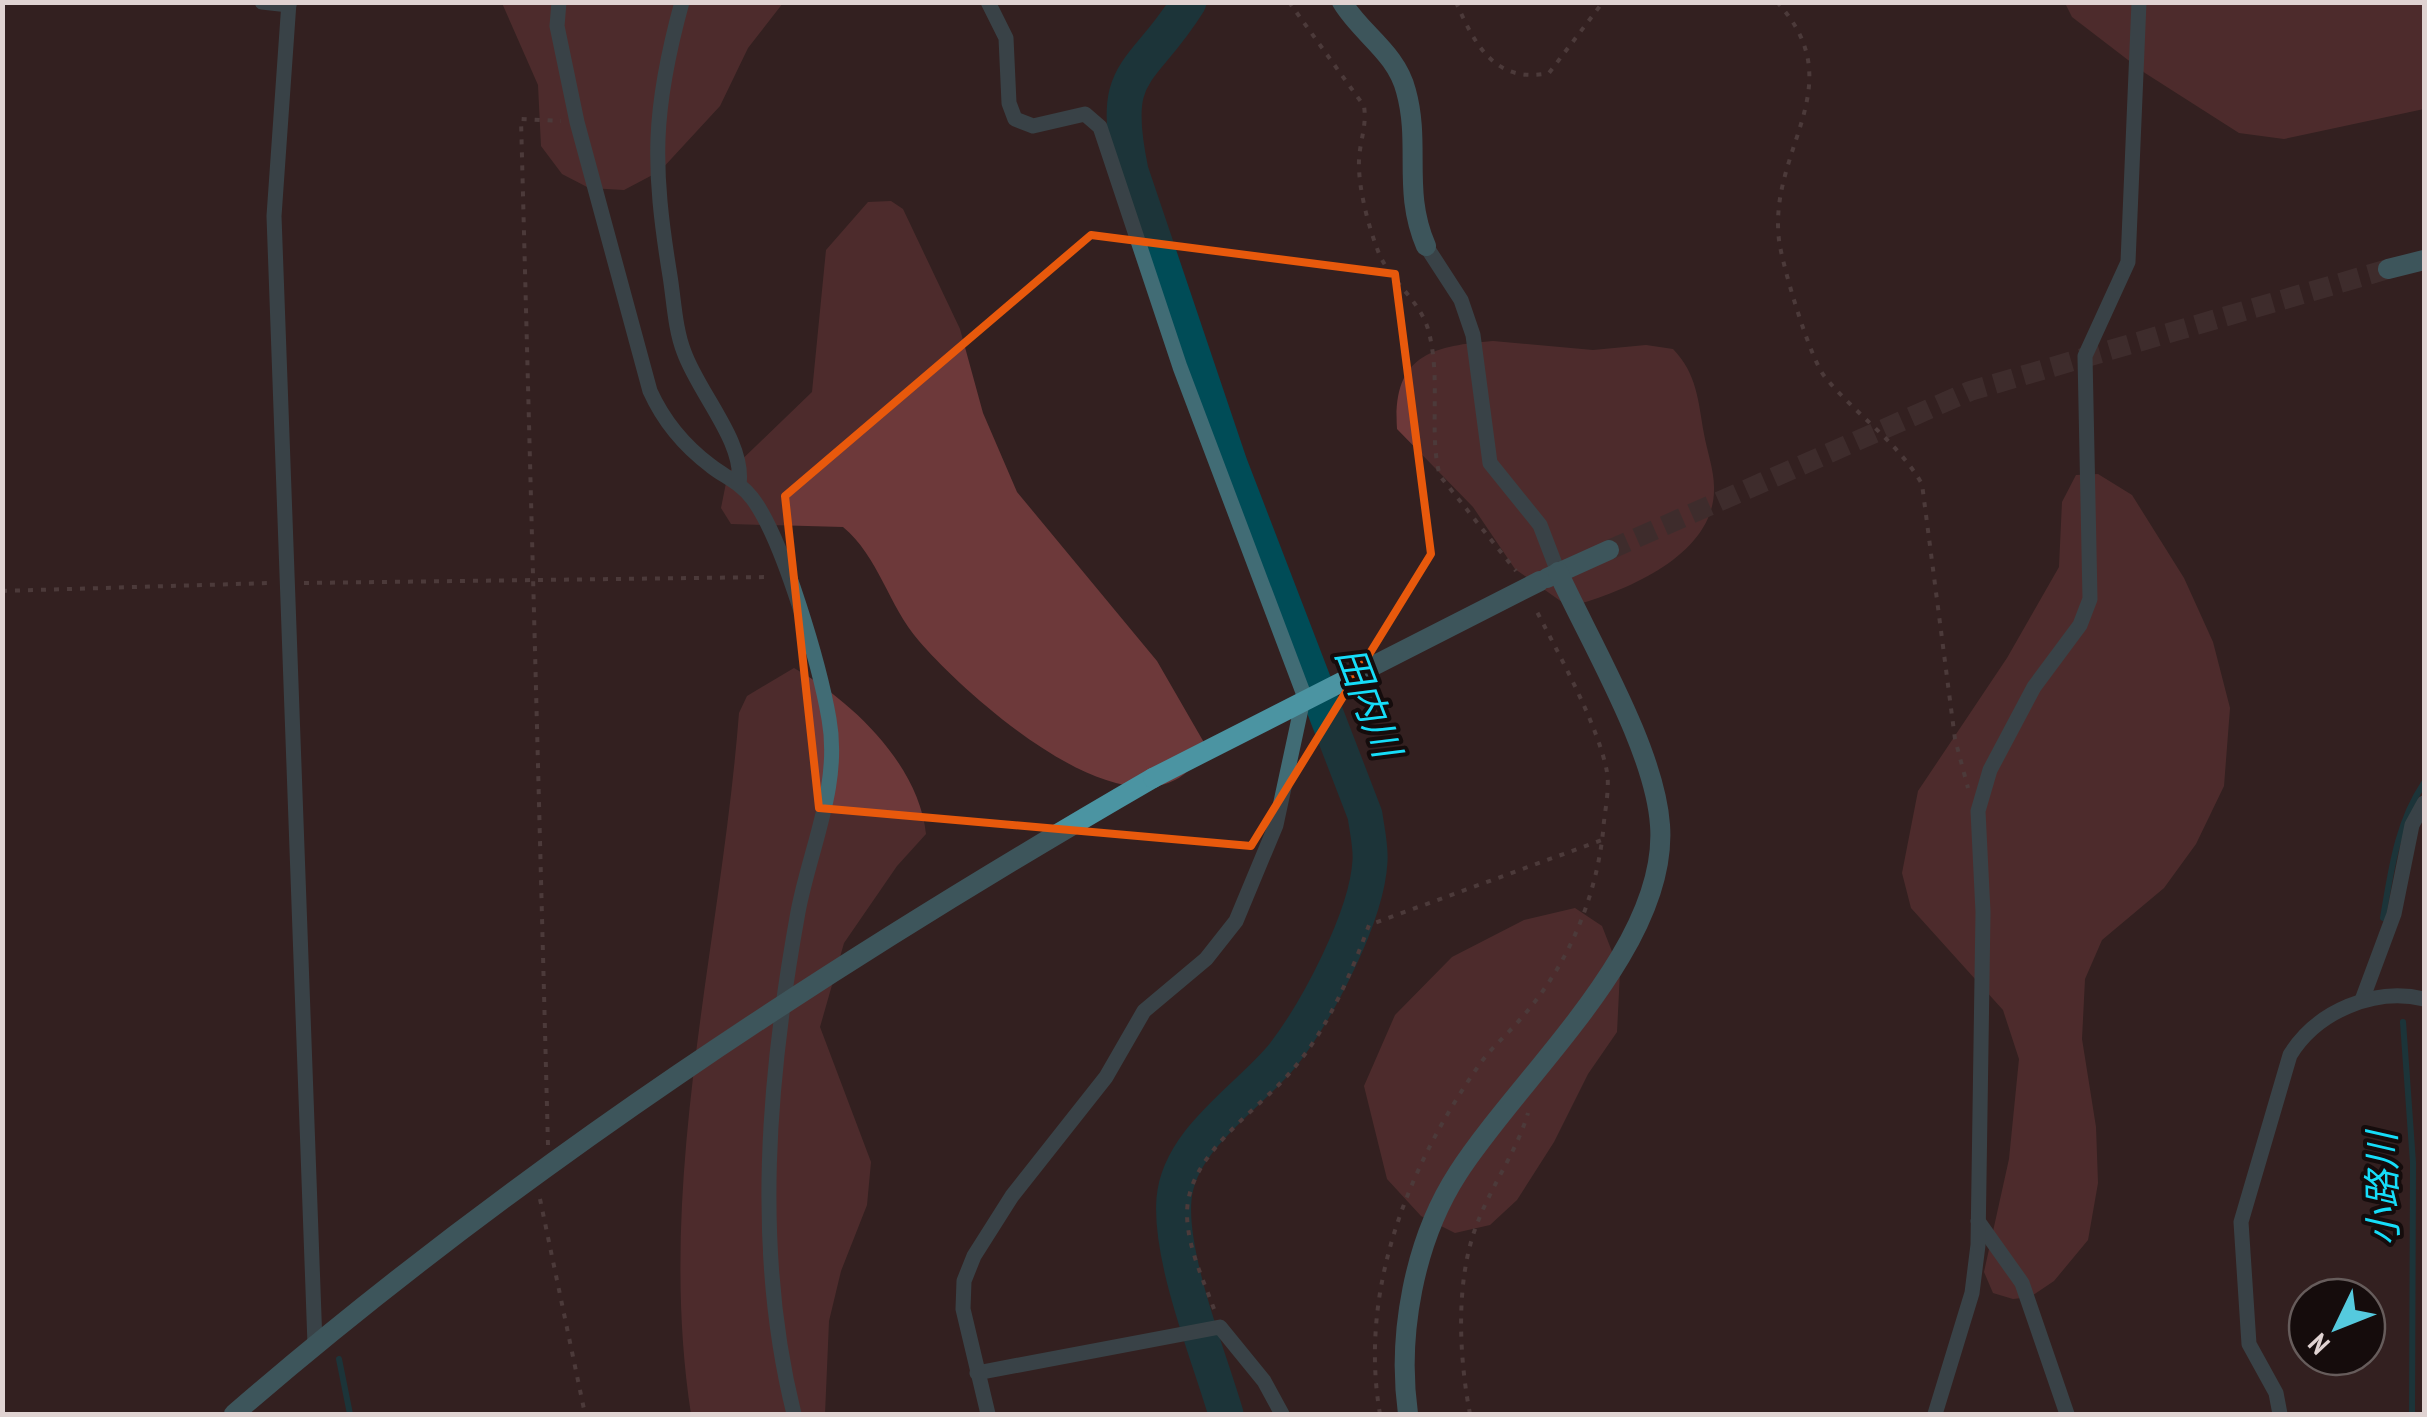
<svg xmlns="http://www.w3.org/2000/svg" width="2427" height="1417" font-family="'PT Sans Narrow','Noto Sans JP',sans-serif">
  <rect width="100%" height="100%" fill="#332020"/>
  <g fill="#6d393a">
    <path d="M502,3H783L748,48L720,106L660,171L624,190L589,188L562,174L541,146L538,85Z"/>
    <path d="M2065,3H2424V109L2284,139L2239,133L2145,73L2072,17Z"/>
    <path d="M891,201L903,209L960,329L983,413L1017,492L1157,661L1206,746C1150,863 968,698 919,641C888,605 879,557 843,527L731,524L721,508L728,473L812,392L826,250L868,202Z"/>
    <path d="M1493,341L1593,350L1646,345L1673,349C1697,374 1698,400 1704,434C1707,451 1714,470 1714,487C1716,556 1623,592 1569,607L1515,569L1473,507L1397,429C1392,355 1432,346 1493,341Z"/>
    <path d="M2098,474L2132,495L2184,578L2213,642L2230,708L2224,786L2196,844L2164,888L2102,940L2085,979L2082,1039L2096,1127L2098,1183L2088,1240L2054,1281L2030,1297L2013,1299L1993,1293L1984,1272L2009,1159L2019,1059L2003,1010L1911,908L1902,873L1918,791L2007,658L2059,567L2062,502L2076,475Z"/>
    <path d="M794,668C852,701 919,765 926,834L897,866L844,943L820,1027L871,1162L867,1205L841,1271L829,1321L825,1414H691C655,1180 721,946 739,713L747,696Z"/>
    <path d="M1575,908L1602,926L1620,972L1617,1032L1588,1074L1554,1142L1517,1200L1490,1225L1455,1233L1421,1216L1387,1179L1364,1086L1395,1015L1452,957L1524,920Z"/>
  </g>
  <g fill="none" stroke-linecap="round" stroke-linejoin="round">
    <g stroke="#004c57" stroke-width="6">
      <path d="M2383,918C2391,871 2397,823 2424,783"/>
      <path d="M2403,1022L2413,1163L2412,1414"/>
      <path d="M339,1359L350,1414"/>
    </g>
    <path stroke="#004c57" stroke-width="35" d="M1189,2C1141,79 1109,66 1131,171L1230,464L1365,815C1367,830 1371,846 1370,861C1367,917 1317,1011 1283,1055C1248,1098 1179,1139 1174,1199C1169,1258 1209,1356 1226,1414"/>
    <path stroke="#4d3b3b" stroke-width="20" stroke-dasharray="20 10" stroke-linecap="butt" d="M1609,550L1970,391L2388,269"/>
    <g stroke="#6a5959" stroke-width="4" stroke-dasharray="5 8" stroke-linecap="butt">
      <path d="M1289,2L1364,106C1367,126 1360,140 1359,160C1358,187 1368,225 1378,251C1389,280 1419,299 1428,329C1442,378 1428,434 1440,476L1516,571"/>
      <path d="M1456,2C1475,46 1496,84 1549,73L1603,2"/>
      <path d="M1777,2C1854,86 1768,148 1779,240C1782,265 1810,359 1825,377C1856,415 1897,441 1922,484L1955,739L1968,788"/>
      <path d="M304,583L770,577"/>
      <path d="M2,591L270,583"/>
      <path d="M548,1145L521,119L561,121"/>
      <path d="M540,1199L585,1414"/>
      <path d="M1214,1309C1203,1279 1187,1246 1187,1213C1188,1152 1259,1111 1294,1068C1328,1028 1351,974 1369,925L1602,840"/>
      <path d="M1380,1414C1358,1288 1410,1162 1482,1061C1494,1045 1510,1032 1523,1016C1568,965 1596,898 1603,832C1604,814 1610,790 1607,772C1598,724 1557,651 1534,606"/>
      <path d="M1470,1414C1459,1357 1455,1280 1477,1224C1491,1186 1517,1151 1528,1113"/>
    </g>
    <g stroke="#416c75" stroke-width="15">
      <path d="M262,2L289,5"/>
      <path d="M289,2L274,216L315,1344"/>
      <path d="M559,2L557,26L577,122L650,391C664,422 683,445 711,466C725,477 741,483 752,498C783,538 820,667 829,719C841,785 810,848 798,912C768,1077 753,1250 794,1414"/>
      <path d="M682,2C652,111 652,166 670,276C674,301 675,329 684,352C699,394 745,442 739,484"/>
      <path d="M1426,246L1461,300L1473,335L1490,463L1540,525L1558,572"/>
      <path d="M2362,1000L2394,914L2412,825L2424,803"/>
      <path d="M1978,1221L2022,1283L2067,1414"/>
      <path d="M977,1373L1220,1327L1264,1381L1282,1414"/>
      <path d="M988,1414L963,1309L964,1281L974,1256L1012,1196L1106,1077L1144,1011L1206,959L1236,921L1276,825L1304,695L1180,367L1100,127L1085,114L1033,126L1015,119L1009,103L1006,38L988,2"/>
      <path d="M1935,1414L1972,1293L1978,1245L1983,912L1978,811L1990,770L2034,687L2080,625L2090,599L2085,356L2128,262L2139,2"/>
      <path d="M2280,1414L2276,1393L2249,1344L2241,1222L2290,1055C2317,1011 2375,987 2424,999"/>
    </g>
    <g stroke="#4b94a2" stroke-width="20">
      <path d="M1342,2C1361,34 1396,52 1406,91C1421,145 1402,191 1426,246"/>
      <path d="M2388,269L2424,260"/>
      <path d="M1547,578L1609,550"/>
      <path d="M234,1414C516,1170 830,965 1153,778"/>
      <path d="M1408,1414C1397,1335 1414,1241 1458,1173C1521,1075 1669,947 1660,825C1655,750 1590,642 1558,572"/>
    </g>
    <path stroke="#4b94a2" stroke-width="20" d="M1153,778L1540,581"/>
  </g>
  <path d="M0 0H2427V1417H0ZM1091,235L1395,274L1431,554L1251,846L819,808L785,496Z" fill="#332020" fill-opacity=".55" fill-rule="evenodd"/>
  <path fill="none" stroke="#e8590c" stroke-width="8" stroke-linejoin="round" d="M1091,235L1395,274L1431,554L1251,846L819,808L785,496Z"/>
  <g text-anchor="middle" stroke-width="8" stroke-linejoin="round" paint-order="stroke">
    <g font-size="38" font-style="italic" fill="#16ddf9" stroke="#150c0c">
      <text transform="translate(1368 702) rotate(69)" y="13">田内川</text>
      <text transform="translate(2383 1189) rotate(-91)" y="13">小路川</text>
    </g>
  </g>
  <rect width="2427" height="1417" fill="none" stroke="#e0d3d2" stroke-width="10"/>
  <g transform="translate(2337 1327) rotate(227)"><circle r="48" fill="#150c0c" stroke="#665c5b" stroke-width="2.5"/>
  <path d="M0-8L18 38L0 25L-18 38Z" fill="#55cade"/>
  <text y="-15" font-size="28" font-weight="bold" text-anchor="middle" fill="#e0d3d2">N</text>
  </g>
</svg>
